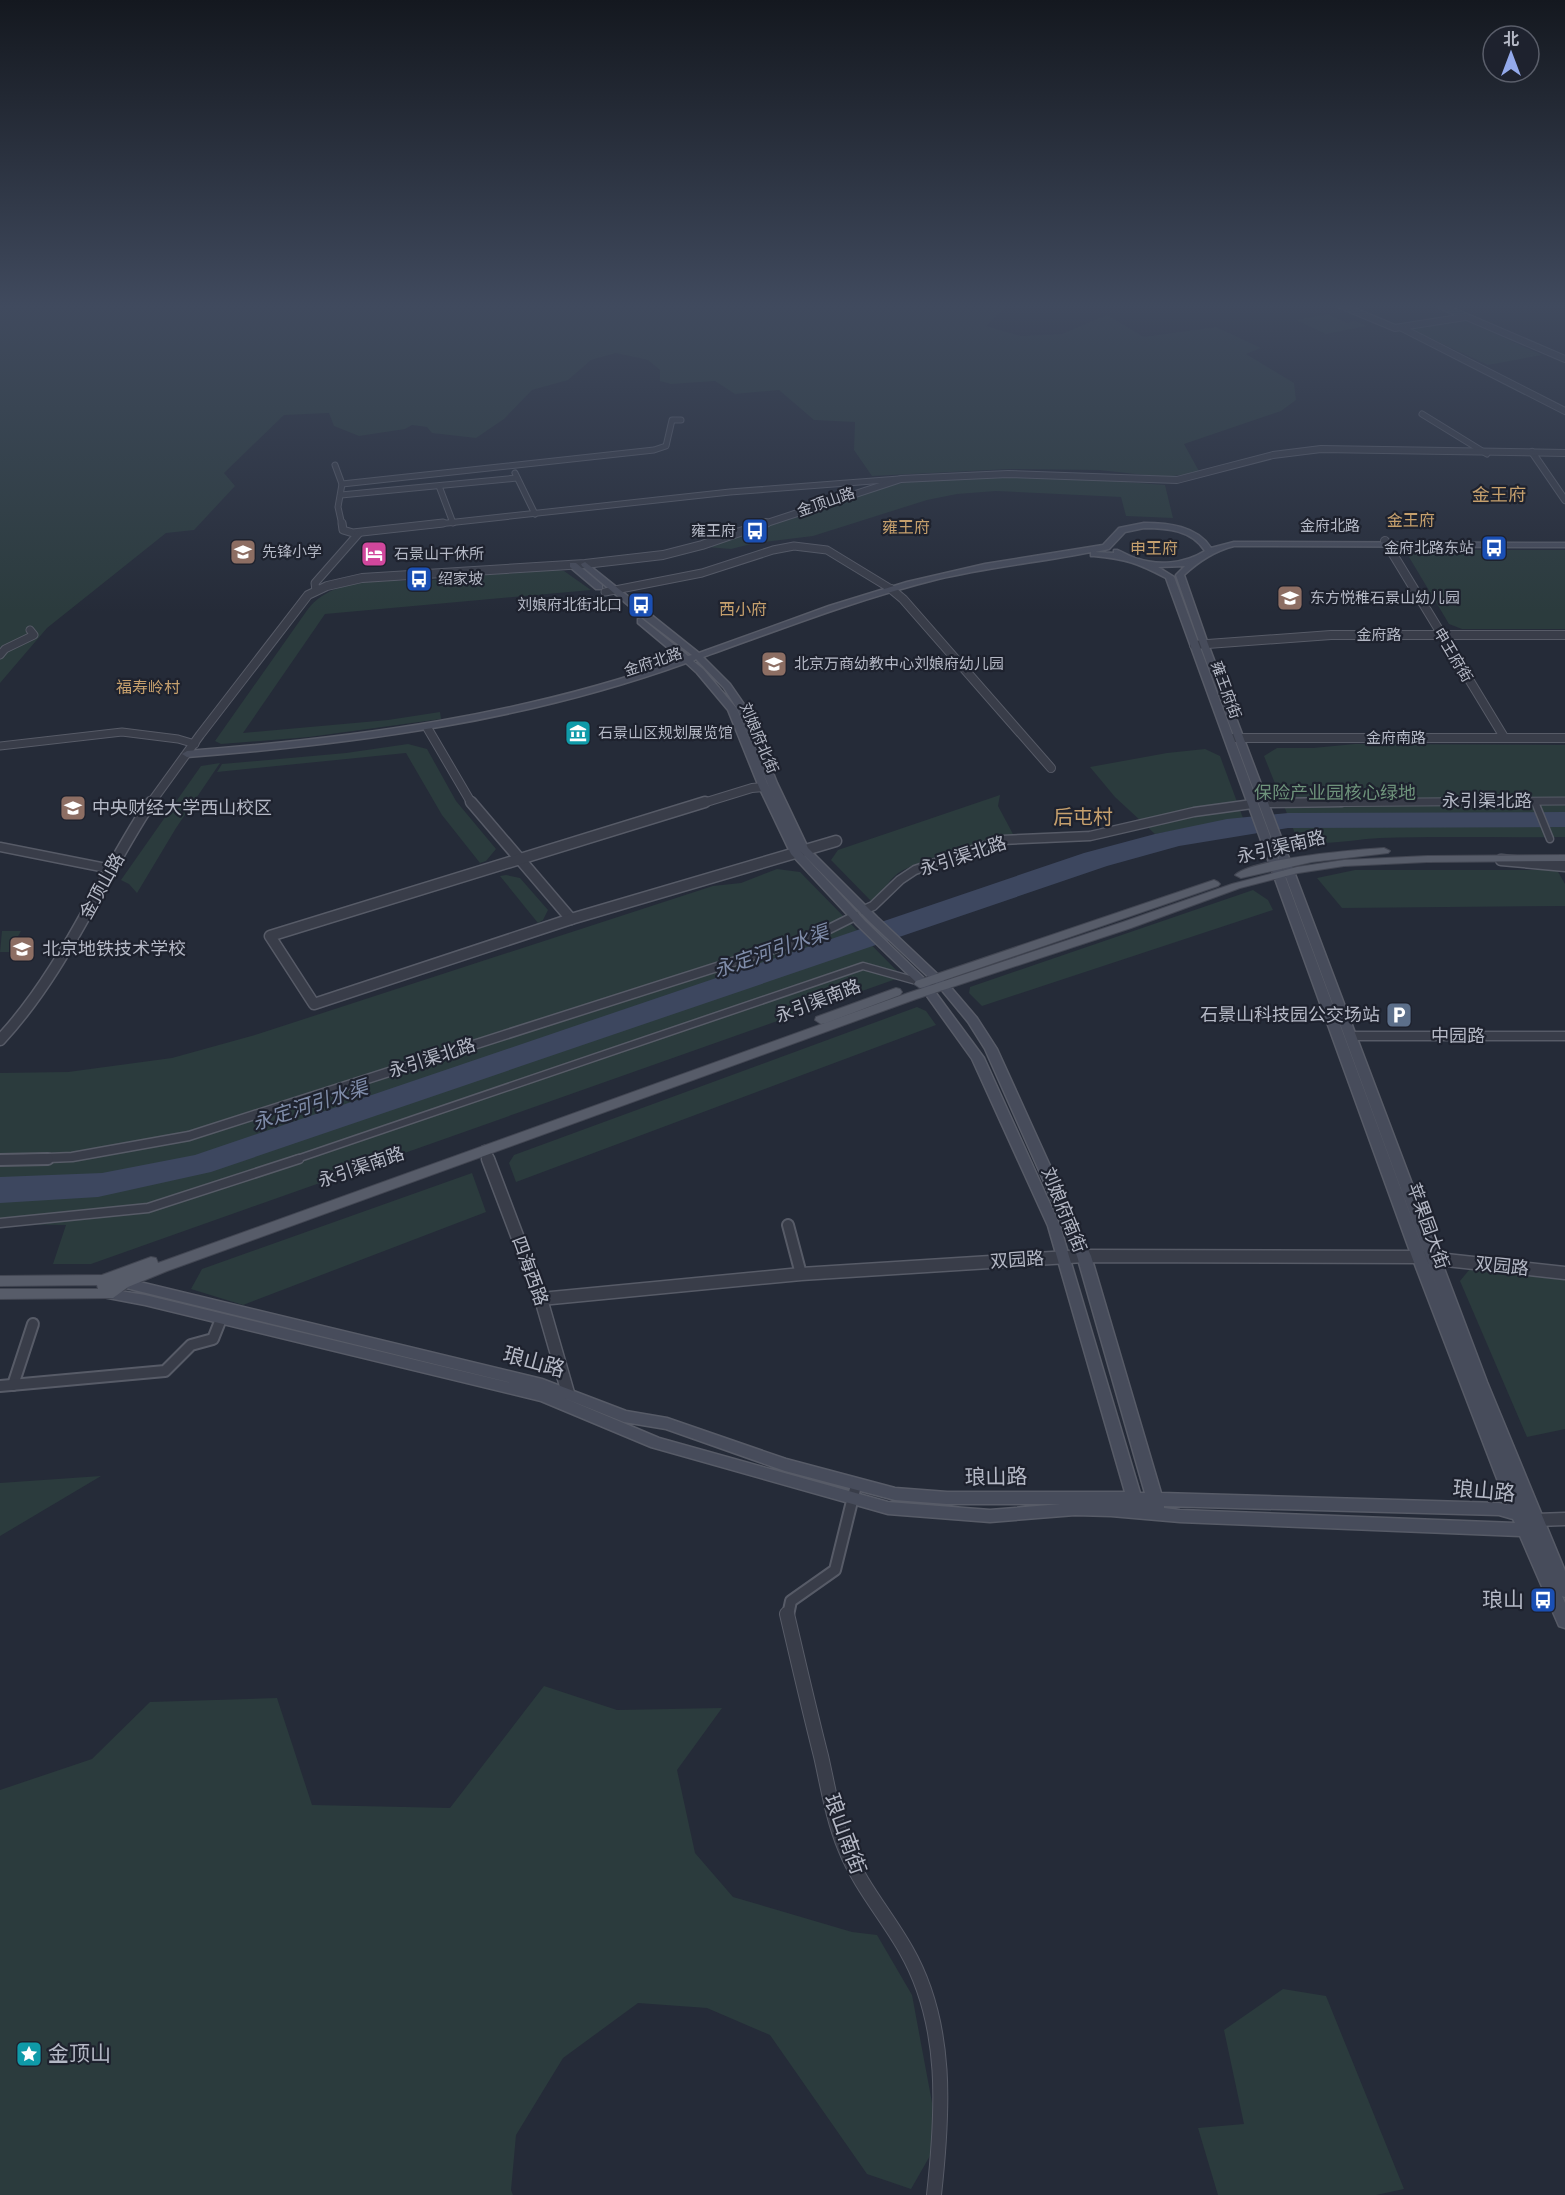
<svg xmlns="http://www.w3.org/2000/svg" width="1565" height="2195" font-family="Lato,'Noto Sans SC',sans-serif">
  <rect width="100%" height="100%" fill="#252b38"/>
  <g fill="#2b3b3d">
    <path d="M0,305H1007L986,326L1021,336L1062,334L1107,315L1144,337L1216,327L1261,348L1246,354L1294,383L1296,400L1281,411L1184,444L1200,473L1163,477L1099,470L1010,469L872,476L854,450L855,422L814,420L779,390L735,394L715,381L671,384L660,381V370L648,360L616,353L591,360L568,380L532,390L504,419L476,438L432,433L427,427L412,425L405,429L359,436L334,426L329,413L284,415L224,473L235,486L194,530L166,533L47,628L0,683Z"/>
    <path d="M1328,314L1347,323L1355,321L1367,326L1326,334L1296,320Z"/>
    <path d="M1464,320L1542,355L1488,365L1411,329Z"/>
    <path d="M1063,477L1165,485L1173,518L1126,516L1121,497L996,491L957,494L927,500L813,536L755,543L731,549L707,547L858,495L905,482L976,478Z"/>
    <path d="M1410,550H1565V629H1462L1449,624L1406,552Z"/>
    <path d="M558,570L564,571L591,590L325,614L243,733L388,720L440,712L441,719L309,737L221,744L215,741L308,609C338,572 393,584 434,580C475,575 516,573 558,570Z"/>
    <path d="M408,744L427,749L456,801L496,849L486,861L480,863L442,815L406,753L217,772L222,764L346,753Z"/>
    <path d="M1355,744L1565,745V837C1503,838 1442,836 1380,838C1358,839 1315,847 1298,841L1264,756L1277,748H1313Z"/>
    <path d="M1205,749L1220,756L1243,818L1155,834L1115,797L1090,767L1167,753Z"/>
    <path d="M220,763L176,828L137,893L129,884L121,880L201,766Z"/>
    <path d="M1000,795L998,806L1014,836C992,838 915,861 897,874C888,881 881,895 873,903L831,860L838,850Z"/>
    <path d="M777,869L800,872L899,973L896,979L91,1264H53L66,1225L0,1224V1073L68,1072L172,1058L255,1035L713,886L741,883Z"/>
    <path d="M1355,870H1557L1565,884V906L1342,908L1317,878Z"/>
    <path d="M506,875L520,878L548,910L543,920L538,923L500,876Z"/>
    <path d="M1253,890L1268,900L1273,910L982,1006L969,993L970,987Z"/>
    <path d="M2,931H21L9,952H0Z"/>
    <path d="M917,1007L926,1011L936,1025L516,1182L509,1163L514,1155Z"/>
    <path d="M472,1173L486,1212L243,1305L191,1289L202,1269Z"/>
    <path d="M1469,1270L1565,1280V1429L1527,1437L1460,1281Z"/>
    <path d="M101,1476L0,1536V1483Z"/>
    <path d="M544,1686L617,1710L722,1708L677,1770L695,1853L733,1897L852,1932L877,1935L912,1995L939,2140L911,2189L867,2174L770,2035L707,2008L638,2003L563,2058L516,2135L511,2190L513,2195H0V1790L92,1759L150,1702L277,1698L312,1805L450,1808Z"/>
    <path d="M1283,1989L1326,1996L1404,2189L1376,2195H1218L1198,2128L1244,2124L1224,2030Z"/>
  </g>
  <path fill="#3d475f" d="M1565,812V827L1288,828L1179,846L1107,866L211,1172L98,1197L0,1203V1177L102,1173L195,1155L1084,853L1155,834L1227,819L1288,813Z"/>
  <g fill="none" stroke-linecap="round" stroke-linejoin="round">
    <defs>
      <path id="pedestrian-far2" d="M1535,802L1536,804"/>
      <g id="pedestrian-far1">
        <path d="M1535,802L1550,839"/>
        <path d="M294,1160L863,966L920,982"/>
      </g>
      <path id="pedestrian" d="M0,1223L148,1208L299,1159"/>
      <g id="minor-far4">
        <path d="M1422,414L1487,454"/>
        <path d="M335,465L342,484L338,507L342,525"/>
        <path d="M515,473L535,514"/>
        <path d="M342,484L654,450L666,446L672,420H681"/>
        <path d="M439,486L453,523"/>
        <path d="M341,495L517,478"/>
        <path d="M429,525L730,492L899,479"/>
      </g>
      <g id="minor-far3">
        <path d="M342,523L343,530L353,533L443,523"/>
        <path d="M316,591L315,583L359,533"/>
        <path d="M605,592L702,573L773,550L794,546L827,550L891,589"/>
        <path d="M0,655L5,649L34,635L30,630"/>
        <path d="M0,746L122,732L178,739L195,744"/>
        <path d="M1265,803L1565,801"/>
      </g>
      <g id="minor-far2">
        <path d="M1265,803L1342,802"/>
        <path d="M0,847L111,869"/>
        <path d="M864,910L873,906L900,880L915,870L1002,840L1090,836L1194,812L1252,804"/>
        <path d="M1351,1036H1565"/>
        <path d="M0,1160L72,1157L189,1136L817,935L855,916"/>
      </g>
      <g id="minor-far1">
        <path d="M0,1160L48,1159"/>
        <path d="M788,1225L801,1274"/>
        <path d="M13,1385L33,1324"/>
        <path d="M0,1386L165,1371L191,1345L213,1339L221,1319"/>
        <path d="M788,1615L791,1601L835,1570L856,1485"/>
      </g>
      <path id="minor" d="M787,1614C798,1661 809,1709 821,1756C828,1787 833,1819 845,1848C860,1886 887,1916 906,1950C949,2025 943,2113 934,2195"/>
      <g id="tertiary-far3">
        <path d="M1340,305L1395,328L1465,317"/>
        <path d="M1439,305L1565,359"/>
        <path d="M1402,328L1565,411"/>
        <path d="M1532,452L1565,500"/>
        <path d="M761,525L901,479L1008,474L1177,480L1273,455L1321,449L1565,453"/>
      </g>
      <g id="tertiary-far2">
        <path d="M1385,541L1504,737"/>
        <path d="M891,589L903,599L1051,768"/>
        <path d="M1194,645L1331,635H1565"/>
        <path d="M428,729L472,804"/>
        <path d="M1229,738H1565"/>
        <path d="M150,804L200,735L308,595L327,586L362,578L585,564L663,555L702,545L766,523"/>
        <path d="M700,804L752,788L764,787"/>
      </g>
      <g id="tertiary-far1">
        <path d="M471,802L571,919"/>
        <path d="M705,802L270,936L314,1004L571,919L836,841"/>
        <path d="M1501,860L1565,866"/>
        <path d="M0,1040C66,969 98,882 151,802"/>
        <path d="M485,1151L489,1160"/>
      </g>
      <g id="tertiary">
        <path d="M488,1159L541,1299L568,1393"/>
        <path d="M541,1299L801,1274L1084,1256L1419,1257L1565,1273"/>
        <path d="M1536,1520L1565,1519"/>
      </g>
      <g id="secondary">
        <path d="M1144,523C1168,523 1197,526 1211,548L1234,542L1565,543V547L1234,546C1214,551 1199,561 1184,575L1208,644L1487,1382L1565,1571V1597L1562,1596L1565,1603V1628L1559,1626L1520,1536L1180,1522L1111,1516L1075,1515L990,1522L888,1514L651,1447L541,1401L145,1305L103,1297L101,1294L103,1291L108,1289L145,1295L544,1391L114,1285L112,1282L114,1279L119,1277L542,1379L626,1411L667,1418L786,1459L895,1488L947,1492H1125L1048,1226L972,1059L919,985L857,925L791,854L759,787L728,710L697,673L686,663C525,721 357,744 187,757L182,754L187,751C355,738 521,716 681,659L638,623V619L641,618L688,656L692,655L647,621L582,566L581,564L585,562L699,653L829,606L907,582L985,564L1103,545L1119,528ZM1144,528C1167,528 1192,530 1205,551C1184,564 1158,566 1135,558C1128,556 1123,552 1117,550H1114V553L1095,552L1109,549L1125,532ZM1091,552V556H1094C1126,559 1138,563 1166,578L1412,1257L1507,1505L1499,1503L1161,1493L1091,1256L997,1049L977,1018L948,984L877,917L808,848L777,783L748,710L730,684L703,657C781,629 858,599 938,579C989,567 1040,562 1091,552ZM1185,566L1176,575L1200,644L1449,1319L1174,577L1158,567ZM696,659L724,688L738,710L767,783L800,851L869,921L940,988L968,1022L985,1049L1077,1256L1145,1493H1140L1060,1226L984,1058L927,981L865,921L800,851L769,787L737,709L703,669L693,661ZM564,1398L624,1422L666,1429L785,1471L895,1500L947,1504H1061L990,1510L888,1502L659,1438ZM1164,1506L1499,1515L1513,1519L1515,1523L1180,1510L1164,1508Z"/>
        <path d="M570,563H576L602,585V589H596L570,567Z"/>
      </g>
      <g id="primary">
        <path d="M1384,848L1390,851L1388,853L1312,862L1241,878L1235,875C1254,858 1355,850 1384,848Z"/>
        <path d="M1565,855V861L1427,862L1344,866L1298,873L1240,888L1131,928L916,999L167,1271L128,1287L113,1298L0,1299V1289H98L97,1285L0,1286V1276L102,1275L151,1257L156,1258L158,1263L908,993L1123,922L1232,884L1297,867L1344,860L1427,856Z"/>
        <path d="M1214,880L1218,882L1220,884L1218,886L924,987L920,988L914,984L916,981Z"/>
        <path d="M896,988L900,989L902,992L900,995L826,1023L821,1024L815,1020L816,1017Z"/>
      </g>
    </defs>
    <use href="#pedestrian-far2" stroke="#575b67" stroke-width="7"/>
    <use href="#pedestrian-far1" stroke="#575b67" stroke-width="9"/>
    <use href="#pedestrian" stroke="#575b67" stroke-width="11"/>
    <use href="#minor-far4" stroke="#575b67" stroke-width="7"/>
    <use href="#minor-far3" stroke="#575b67" stroke-width="9"/>
    <use href="#minor-far2" stroke="#575b67" stroke-width="11"/>
    <use href="#minor-far1" stroke="#575b67" stroke-width="14"/>
    <use href="#minor" stroke="#575b67" stroke-width="16"/>
    <use href="#tertiary-far3" stroke="#575b67" stroke-width="8"/>
    <use href="#tertiary-far2" stroke="#575b67" stroke-width="10"/>
    <use href="#tertiary-far1" stroke="#575b67" stroke-width="13"/>
    <use href="#tertiary" stroke="#575b67" stroke-width="15"/>
    <use href="#secondary" stroke="#575b67" stroke-width="3"/>
    <use href="#primary" stroke="#424652" stroke-width="2"/>
    <use href="#pedestrian-far2" stroke="#393d49" stroke-width="4.5"/>
    <use href="#pedestrian-far1" stroke="#393d49" stroke-width="6"/>
    <use href="#pedestrian" stroke="#393d49" stroke-width="8"/>
    <use href="#minor-far4" stroke="#393d49" stroke-width="5"/>
    <use href="#minor-far3" stroke="#393d49" stroke-width="7"/>
    <use href="#minor-far2" stroke="#393d49" stroke-width="8"/>
    <use href="#minor-far1" stroke="#393d49" stroke-width="10"/>
    <use href="#minor" stroke="#393d49" stroke-width="14"/>
    <use href="#tertiary-far3" stroke="#393d49" stroke-width="6"/>
    <use href="#tertiary-far2" stroke="#393d49" stroke-width="8"/>
    <use href="#tertiary-far1" stroke="#393d49" stroke-width="10"/>
    <use href="#tertiary" stroke="#393d49" stroke-width="12"/>
    <use href="#secondary" fill="#474c5b" fill-rule="evenodd"/>
    <use href="#primary" fill="#575c69" fill-rule="evenodd"/>
  </g>
  <linearGradient id="sky" x2="0" y2="1"><stop stop-color="#14181f"/><stop offset="0.5" stop-color="#404a5e"/><stop offset="1" stop-color="#404a5e" stop-opacity="0"/></linearGradient>
  <rect width="1565" height="612" fill="url(#sky)"/>
  <defs>
    <symbol id="bus-square" viewBox="-11 -11 22 22"><rect x="-9" y="-9" width="18" height="18" rx="4" fill="#1a4fb4" stroke="#1e222e"/><path d="M-5-6H5V4H4V6H2V4H-2V6H-4V4H-5ZM-3.5-4V0h7V-4ZM-3.5 1.2v1.5H-2V1.2ZM2 1.2v1.5H3.5V1.2Z" fill="#fff"/></symbol>
    <symbol id="school-square" viewBox="-11 -11 22 22"><rect x="-9" y="-9" width="18" height="18" rx="4" fill="#8d6e63" stroke="#1e222e"/><path d="M0-5L7-2L0 1L-7-2ZM-4 1L0 2.5L4 1V4Q0 6-4 4Z" fill="#fff"/></symbol>
    <symbol id="hotel-square" viewBox="-11 -11 22 22"><rect x="-9" y="-9" width="18" height="18" rx="4" fill="#d1479c" stroke="#1e222e"/><path d="M-6-4.5h1.5V1H6V5H4.5V3h-9V5H-6ZM-4 0a1.8 1.8 0 1 1 3.6 0ZM.5 0V-2.5h3Q6-2.5 6 0Z" fill="#fff"/></symbol>
    <symbol id="museum-square" viewBox="-11 -11 22 22"><rect x="-9" y="-9" width="18" height="18" rx="4" fill="#0f9aa8" stroke="#1e222e"/><path d="M0-6L6-3V-2H-6V-3ZM-5-1h2V3h-2ZM-1-1h2V3h-2ZM3-1h2V3H3ZM-6 4H6V6H-6Z" fill="#fff"/></symbol>
    <symbol id="university-square" viewBox="-11 -11 22 22"><rect x="-9" y="-9" width="18" height="18" rx="4" fill="#8d6e63" stroke="#1e222e"/><path d="M0-5L7-2L0 1L-7-2ZM-4 1L0 2.5L4 1V4Q0 6-4 4Z" fill="#fff"/></symbol>
    <symbol id="parking-square" viewBox="-11 -11 22 22"><rect x="-9" y="-9" width="18" height="18" rx="4" fill="#5c6f8a" stroke="#1e222e"/><path d="M-3.5-5.5H1a3.5 3.5 0 0 1 0 7H-1V5.5H-3.5ZM-1-3.4V-.6H.8a1.4 1.4 0 0 0 0-2.8Z" fill="#fff"/></symbol>
    <symbol id="sight-square" viewBox="-11 -11 22 22"><rect x="-9" y="-9" width="18" height="18" rx="4" fill="#0f9aa8" stroke="#1e222e"/><path d="M0-6L1.8-2.2L6-1.7L2.9 1.2L3.7 5.4L0 3.3L-3.7 5.4L-2.9 1.2L-6-1.7L-1.8-2.2Z" fill="#fff"/></symbol>
  </defs>
  <g fill-rule="evenodd">
    <use href="#bus-square" x="740" y="516" width="30" height="30"/>
    <use href="#bus-square" x="1479" y="533" width="30" height="30"/>
    <use href="#school-square" x="228" y="537" width="30" height="30"/>
    <use href="#hotel-square" x="359" y="539" width="30" height="30"/>
    <use href="#bus-square" x="404" y="564" width="30" height="30"/>
    <use href="#school-square" x="1275" y="583" width="30" height="30"/>
    <use href="#bus-square" x="626" y="590" width="30" height="30"/>
    <use href="#school-square" x="759" y="649" width="30" height="30"/>
    <use href="#museum-square" x="563" y="718" width="30" height="30"/>
    <use href="#university-square" x="58" y="793" width="30" height="30"/>
    <use href="#school-square" x="7" y="934" width="30" height="30"/>
    <use href="#parking-square" x="1384" y="1000" width="30" height="30"/>
    <use href="#bus-square" x="1528" y="1585" width="30" height="30"/>
    <use href="#sight-square" x="14" y="2039" width="30" height="30"/>
  </g>
  <g text-anchor="middle" stroke-width="4.5" stroke-linejoin="round" paint-order="stroke">
    <g font-size="15" fill="#b4b8c5" stroke="#1e222e">
      <text transform="translate(826 502) rotate(-19)" y="5">金顶山路</text>
      <text x="1330" y="531">金府北路</text>
      <text x="1379" y="640">金府路</text>
      <text transform="translate(1453 655) rotate(59)" y="5">申王府街</text>
      <text transform="translate(653 662) rotate(-18)" y="5">金府北路</text>
      <text transform="translate(1226 690) rotate(70)" y="5">雍王府街</text>
      <text transform="translate(759 738) rotate(67)" y="5">刘娘府北街</text>
      <text x="1396" y="743">金府南路</text>
    </g>
    <g font-size="15" fill="#b4b8c5" stroke="#1e222e" text-anchor="start">
      <text x="736" y="536" text-anchor="end">雍王府</text>
      <text x="1474" y="553" text-anchor="end">金府北路东站</text>
      <text x="262" y="557">先锋小学</text>
      <text x="394" y="559">石景山干休所</text>
      <text x="438" y="584">绍家坡</text>
      <text x="1310" y="603">东方悦稚石景山幼儿园</text>
      <text x="622" y="610" text-anchor="end">刘娘府北街北口</text>
      <text x="794" y="669">北京万商幼教中心刘娘府幼儿园</text>
      <text x="598" y="738">石景山区规划展览馆</text>
    </g>
    <g font-size="16" fill="#c6a06d" stroke="#1e222e">
      <text x="1411" y="526">金王府</text>
      <text x="906" y="533">雍王府</text>
      <text x="1154" y="554">申王府</text>
      <text x="743" y="615">西小府</text>
      <text x="148" y="693">福寿岭村</text>
    </g>
    <g font-size="18" fill="#c6a06d" stroke="#1e222e">
      <text x="1499" y="501">金王府</text>
    </g>
    <g font-size="18" fill="#6e937b" stroke="#1e222e">
      <text x="1335" y="799">保险产业园核心绿地</text>
    </g>
    <g font-size="18" fill="#b4b8c5" stroke="#1e222e">
      <text x="1487" y="807">永引渠北路</text>
      <text transform="translate(1281 847) rotate(-13)" y="6">永引渠南路</text>
      <text transform="translate(963 856) rotate(-18)" y="6">永引渠北路</text>
      <text transform="translate(102 886) rotate(-61)" y="6">金顶山路</text>
      <text transform="translate(818 1001) rotate(-21)" y="6">永引渠南路</text>
      <text x="1458" y="1042">中园路</text>
      <text transform="translate(432 1058) rotate(-18)" y="6">永引渠北路</text>
      <text transform="translate(361 1167) rotate(-19)" y="6">永引渠南路</text>
      <text transform="translate(1064 1210) rotate(68)" y="6">刘娘府南街</text>
      <text transform="translate(1428 1226) rotate(70)" y="6">苹果园大街</text>
      <text transform="translate(1017 1260) rotate(-4)" y="6">双园路</text>
      <text transform="translate(1502 1266) rotate(6)" y="6">双园路</text>
      <text transform="translate(530 1271) rotate(70)" y="6">四海西路</text>
    </g>
    <g font-size="18" fill="#b4b8c5" stroke="#1e222e" text-anchor="start">
      <text x="92" y="814">中央财经大学西山校区</text>
      <text x="42" y="955">北京地铁技术学校</text>
      <text x="1380" y="1021" text-anchor="end">石景山科技园公交场站</text>
    </g>
    <g font-size="20" fill="#c6a06d" stroke="#1e222e">
      <text x="1083" y="824">后屯村</text>
    </g>
    <g font-size="20" font-style="italic" fill="#7f8ca9" stroke="#1e222e">
      <text transform="translate(771 951) rotate(-19)" y="7">永定河引水渠</text>
      <text transform="translate(310 1105) rotate(-18)" y="7">永定河引水渠</text>
    </g>
    <g font-size="21" fill="#b4b8c5" stroke="#1e222e">
      <text transform="translate(534 1362) rotate(15)" y="7">琅山路</text>
      <text transform="translate(996 1477) rotate(-1)" y="7">琅山路</text>
      <text transform="translate(1484 1491) rotate(5)" y="7">琅山路</text>
      <text transform="translate(845 1834) rotate(70)" y="7">琅山南街</text>
    </g>
    <g font-size="21" fill="#b4b8c5" stroke="#1e222e" text-anchor="end">
      <text x="1524" y="1607">琅山</text>
      <text x="48" y="2061" text-anchor="start">金顶山</text>
    </g>
  </g>
  <g transform="translate(1511 54)"><circle r="28" fill="#1e222e" stroke="#5a5e6a" stroke-width="1.5"/>
  <path d="M0-4.5L10 22L0 15L-10 22Z" fill="#93a9ea"/>
  <text y="-9" font-size="16" font-weight="bold" text-anchor="middle" fill="#b4b8c5">北</text>
  </g>
</svg>
